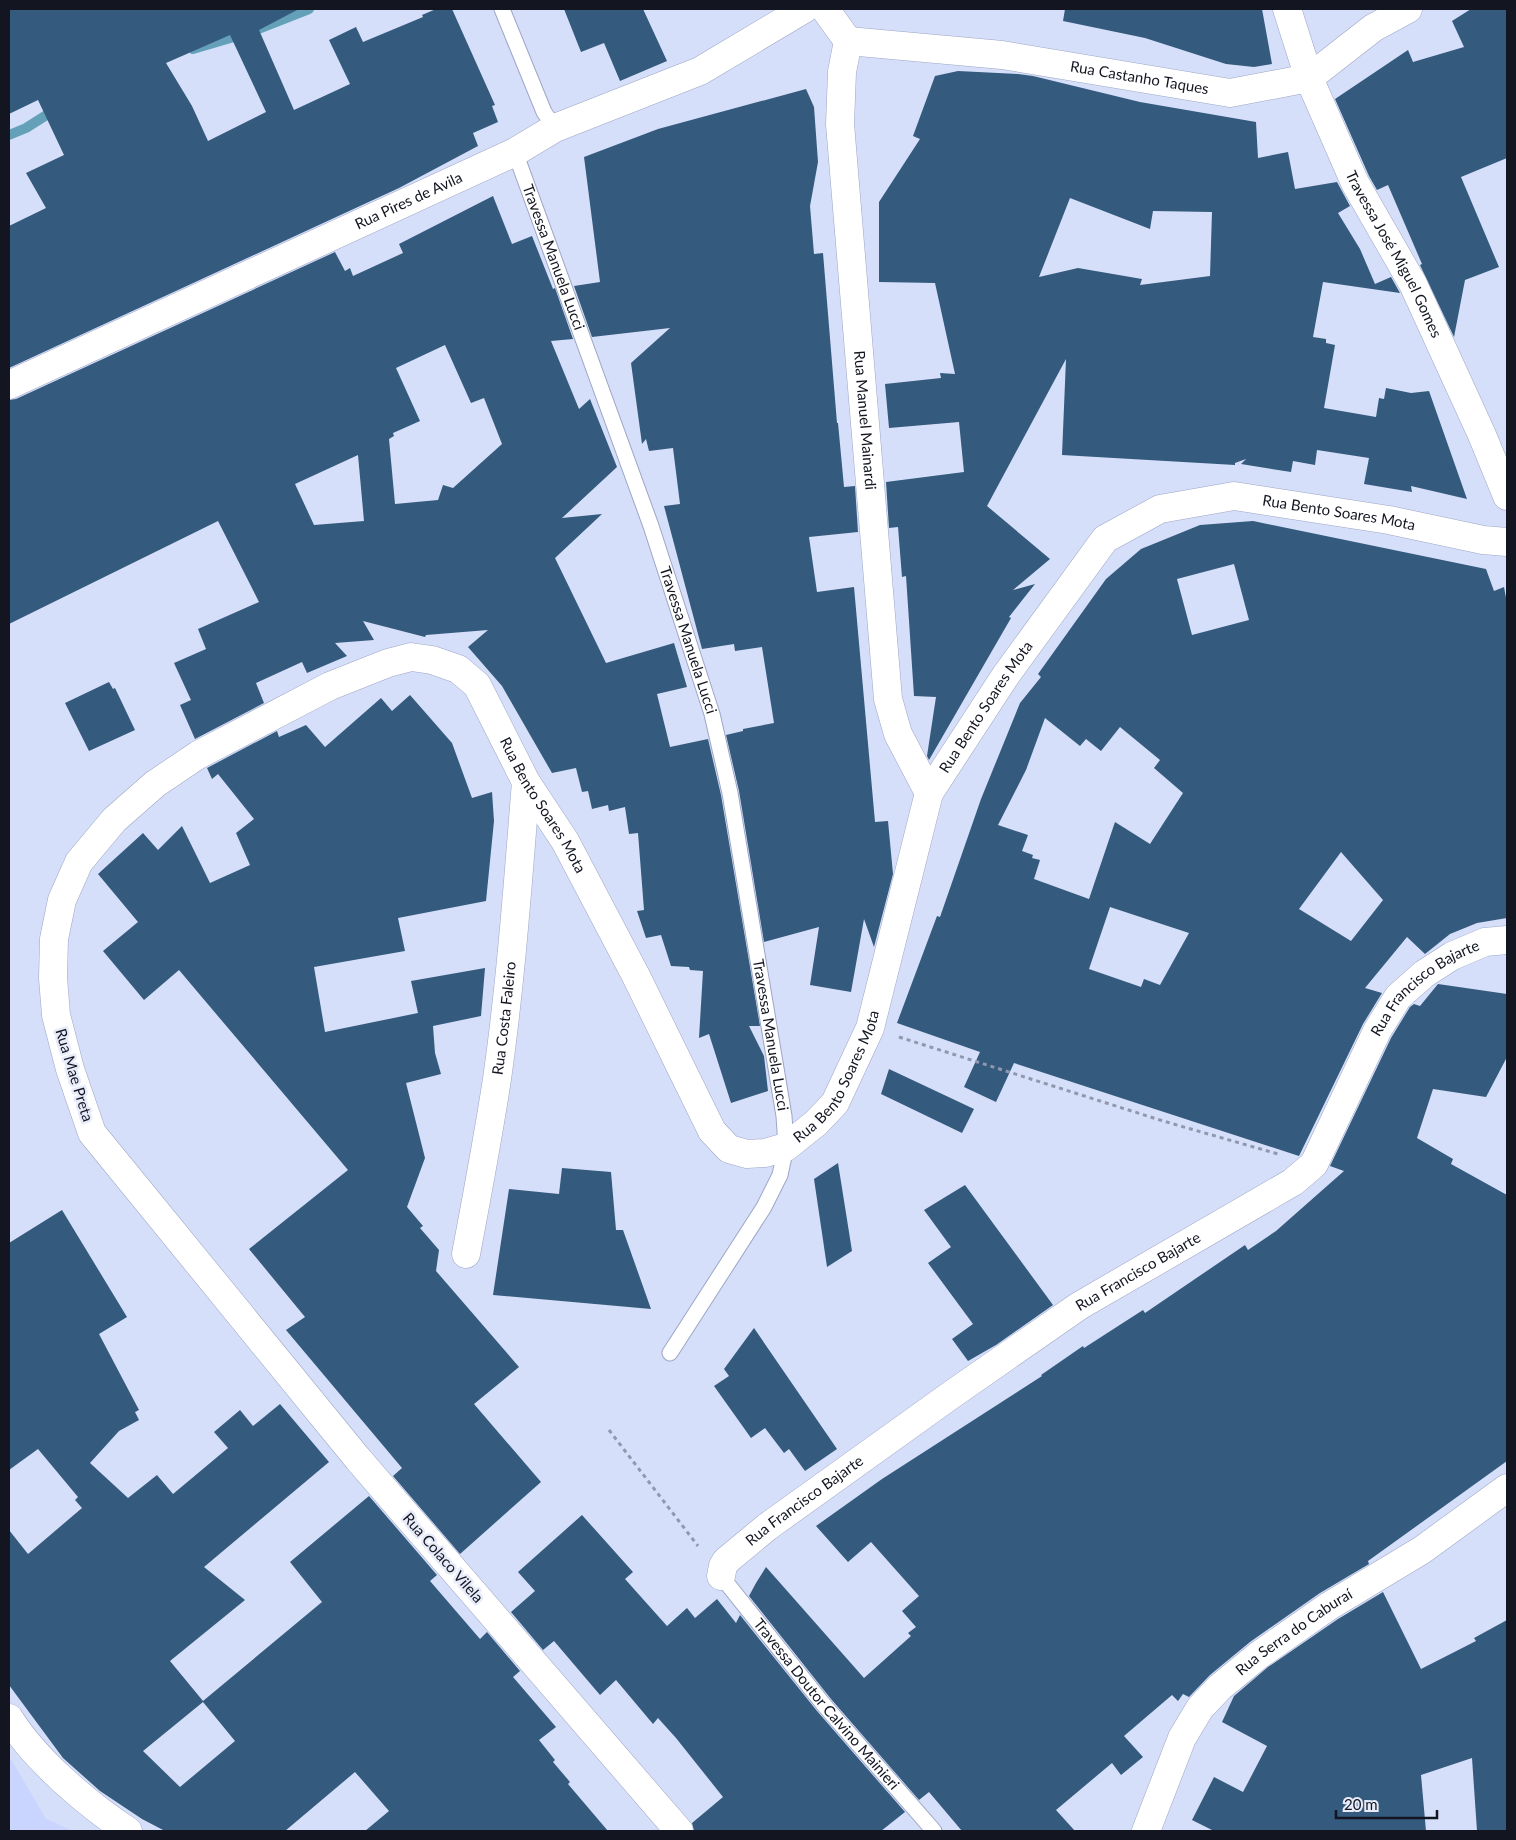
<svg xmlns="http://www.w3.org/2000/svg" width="1516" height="1840" font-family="Lato,sans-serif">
  <rect width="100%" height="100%" fill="#d6dff9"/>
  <path fill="#c9d5fe" d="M9,1756L46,1819L73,1831H9Z"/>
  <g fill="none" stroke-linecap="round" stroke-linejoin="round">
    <g stroke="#64a1b9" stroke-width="10">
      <path d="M258,29L309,9"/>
      <path d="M193,49L244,34"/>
      <path d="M9,135L26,128L56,109"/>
    </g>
  </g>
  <g fill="#345a7d" fill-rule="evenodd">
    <path d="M9,9H299L259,30L294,110L350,84L329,40L356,27L363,42L423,17L422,15L436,9H452L495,105L492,106L498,122L473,133L478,146L399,188L9,368V226L46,208L26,173L64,155L38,100L9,114ZM230,35L266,112L208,141L192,106L166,63Z"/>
    <path d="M564,9H643L667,61L620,81L604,43L581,52Z"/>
    <path d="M1065,9H1262L1272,64L1254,67L1226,64L1145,38L1063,21Z"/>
    <path d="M1471,9H1507V158L1461,177L1499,267L1465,280L1454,337L1420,265L1422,264L1388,185L1377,190L1369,176L1335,99L1408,50L1413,62L1464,47L1452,21Z"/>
    <path d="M958,71L1018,74L1033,76L1140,102L1256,122L1258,158L1288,152L1295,189L1337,182L1350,206L1338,213L1360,249L1375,284L1391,277L1400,293L1323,282L1313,337L1326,339V343L1335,345L1324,408L1376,417L1379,398L1384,399L1386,388L1411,393L1429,391L1467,499L1411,486L1412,492L1364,484L1369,458L1317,450L1315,465L1293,461L1291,472L1241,464L1246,459L1235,463V465L1062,455L1066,359L987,506L1050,559L1013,590L1035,584L1009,617L1011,618L929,760L927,756L936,697L914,696L906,576L902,577L898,527L889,528L886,482L964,472L959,422L889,428L885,384L941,378L940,373L955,374L935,283L879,282V202L920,139L913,136L935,76ZM1070,198L1150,229L1153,211L1212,212L1210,276L1140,285L1142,279L1078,268L1039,277Z"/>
    <path d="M806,89L814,107L818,162L810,206L814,254L823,253L837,423H838L844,487L855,486L858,532L809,537L817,592L854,587L875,822L888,821L893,874L874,947L864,919L851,992L810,985L819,927L764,942L739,791L726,735L743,731V729L774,723L762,647L735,651L734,644L702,649L664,506L680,504L673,448L649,451L646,439L642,444L631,363L670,328L592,337L574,286L600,282L584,157L658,129Z"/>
    <path d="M493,196L512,244L532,236L553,289L555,288L573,339L551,341L579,409L590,399L617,467L562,518L602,514L555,558L606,663L674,643L687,687L657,694L670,747L708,739L721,795L760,1026H749L764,1056L768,1091L731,1103L709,1034L699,1038L703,971L690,970L689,967L671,966L661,935L646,938L637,911L644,910L638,833L629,834L625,807L609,811L608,805L592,809L588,791L582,792L576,768L552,773L502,686L468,647L488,630L426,635L425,637L363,621L374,640L335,643L347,656L307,673L302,662L256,683L264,703L195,739L180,705L191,700L174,663L206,649L198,629L259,602L218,521L9,624V400L16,399L335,252L345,271L350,268L353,276L403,253L399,244ZM445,345L471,403L484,398L502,444L453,488L443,485L438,500L395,504L389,439L394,436L393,433L420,421L396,368ZM358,455L364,521L314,525L295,484Z"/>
    <path d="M1253,521L1486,569L1494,591L1504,587L1507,603V918L1477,923L1450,934L1425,954L1407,937L1365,988L1382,993L1363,1024L1299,1156L1014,1063L996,1102L964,1087L980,1052L897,1023L937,916L940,917L981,799L1020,703L1041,677L1038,674L1106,579L1141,549L1200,525ZM1234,564L1249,620L1192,635L1177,579ZM1045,718L1080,746L1086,739L1101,751L1120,727L1160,760L1154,768L1183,793L1150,844L1115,822L1089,899L1034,879L1040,860L1032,858L1033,855L1022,851L1028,835L998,825L1026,770ZM1341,852L1383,900L1351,941L1299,909ZM1110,907L1189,933L1160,985L1144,979L1141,987L1089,969Z"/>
    <path d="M109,682L113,689L115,688L135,730L89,751L65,703Z"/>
    <path d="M410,695L452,743L472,798L492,792L494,821L486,901L398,918L405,951L314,967L325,1032L418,1013L411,981L485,968L481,1016L433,1026L435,1053L441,1074L406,1083L425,1158L407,1207L423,1226L420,1228L439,1250L436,1271L519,1367L474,1404L541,1482L460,1554L393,1476L402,1468L286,1330L305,1317L249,1249L348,1170L179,970L144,1000L103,951L138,922L98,874L143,833L158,850L182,826L210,883L250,865L236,833L254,819L218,774L212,779L207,768L277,731L279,737L306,725L325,747L381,698L392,711Z"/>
    <path d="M1438,984L1507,994V1057L1486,1097L1433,1089L1417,1138L1453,1159L1451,1164L1507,1195V1461L1368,1561L1369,1564L1320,1593L1250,1642L1210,1675L1189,1697L1183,1694L1178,1701L1172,1695L1124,1736L1143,1757L1121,1775L1112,1763L1056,1810L1075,1831H962L929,1792L919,1800L831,1699L749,1596L756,1583L766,1567L864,1678L911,1636L908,1633L916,1627L902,1611L919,1596L871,1542L848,1562L816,1526L882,1479L1042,1376L1041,1375L1083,1346L1084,1348L1143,1310L1145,1313L1245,1245L1248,1250L1276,1231L1344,1171L1330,1166L1391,1038L1410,1007L1414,1004L1420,1006Z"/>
    <path d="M889,1069L974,1109L962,1133L881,1094Z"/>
    <path d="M838,1163L852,1251L827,1267L814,1179Z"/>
    <path d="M562,1168L611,1172L616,1230H623L651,1309L493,1295L509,1189L559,1194Z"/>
    <path d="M965,1185L1053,1305L996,1345L968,1361L952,1339L973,1324L928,1263L951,1247L924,1210Z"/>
    <path d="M62,1210L127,1317L99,1334L139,1410L135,1412L139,1420L119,1431L90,1463L128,1498L157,1475L173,1494L228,1448L214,1432L240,1410L253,1426L280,1404L329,1462L204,1567L245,1600L170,1661L203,1701L322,1602L290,1562L369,1496L437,1575L430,1581L480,1639L487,1632L520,1671L513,1677L556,1727L539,1740L555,1760L553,1762L570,1782L568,1784L608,1831H365L389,1811L355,1772L285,1831H165L142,1819L100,1791L63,1758L9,1685V1530L28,1554L82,1508L75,1500L78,1497L38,1449L9,1470V1243ZM203,1702L235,1741L180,1787L143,1751Z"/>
    <path d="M754,1328L837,1449L805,1471L789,1449L784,1453L765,1428L751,1438L714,1386L729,1376L724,1369Z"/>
    <path d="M582,1515L633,1572L625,1579L667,1626L687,1608L695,1618L717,1599L736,1623L740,1615L817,1711L905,1812L881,1831H694L692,1823L723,1797L676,1738L658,1718L653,1724L616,1680L600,1695L554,1641L543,1650L511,1612L535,1591L518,1572Z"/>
    <path d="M1383,1592L1421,1669L1476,1641L1474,1638L1507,1620V1831H1477L1472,1758L1421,1775L1426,1831H1214L1192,1820L1214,1777L1243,1792L1267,1746L1222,1722L1234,1696L1268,1667L1338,1619Z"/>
  </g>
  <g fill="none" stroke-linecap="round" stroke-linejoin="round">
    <defs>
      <g id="lane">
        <path d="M502,9L544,112L555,128"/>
        <path id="s1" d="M515,152L651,526L712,714L730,793L784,1116L786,1147L780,1175L764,1207L670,1353"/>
        <path id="s2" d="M721,1576L824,1705L934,1831"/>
      </g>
      <g id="street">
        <path d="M825,9L848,41"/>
        <path id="s3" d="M1287,9L1309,78L1355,183L1413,284L1482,435L1507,496"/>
        <path id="s4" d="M848,41L842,72L840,124L888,699L898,734L929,793"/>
        <path id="s5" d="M848,41L1002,55L1230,93L1309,78L1373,28L1408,9"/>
        <path id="s6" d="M9,385L515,152L555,128L700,71L804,9"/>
        <path id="s7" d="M466,1254C477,1196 488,1138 497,1079C511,981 518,881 526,782"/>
        <path id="s8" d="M721,1576L723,1566L726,1561L767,1527L951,1395L1079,1306L1293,1182L1314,1164L1377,1031L1398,997L1424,974L1452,956L1485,942L1507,940"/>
        <path d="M9,1718C35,1760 87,1804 128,1831"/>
        <path id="s9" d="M679,1831L358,1459L92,1133L70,1069L56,1015L53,978L54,939L62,900L79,862L114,820L155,784L198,755L330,686L388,663L411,657L432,660L458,669L477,685L526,782L565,841L636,976L712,1131L729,1149L747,1154L765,1153L786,1147L816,1123L835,1103L870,1028L929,793L1006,675L1105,539L1160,509L1234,496L1389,520L1483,540L1507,542"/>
      </g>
      <g id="secondary">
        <path id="s10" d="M1146,1831L1182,1738L1200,1708L1220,1687L1259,1655L1329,1606L1422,1550L1507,1488"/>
      </g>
    </defs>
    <use href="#lane" stroke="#9da6c6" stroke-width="17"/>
    <use href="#street" stroke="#9da6c6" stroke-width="29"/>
    <use href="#secondary" stroke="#9da6c6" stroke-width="29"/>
    <g stroke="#9198ad" stroke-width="3" stroke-dasharray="4 4" stroke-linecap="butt">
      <path d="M899,1037L1163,1121L1278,1154"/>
      <path d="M609,1430L698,1546"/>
    </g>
    <use href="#lane" stroke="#fff" stroke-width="15"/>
    <use href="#street" stroke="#fff" stroke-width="28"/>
    <use href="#secondary" stroke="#fff" stroke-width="28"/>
  </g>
  <g text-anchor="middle" stroke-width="5" stroke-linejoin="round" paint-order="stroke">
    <g font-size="15" fill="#131621" stroke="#e8ecfa">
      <text dy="5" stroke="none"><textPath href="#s5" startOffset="294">Rua Castanho Taques</textPath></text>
      <text dy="5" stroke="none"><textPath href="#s6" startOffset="440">Rua Pires de Avila</textPath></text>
      <text dy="5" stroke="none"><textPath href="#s3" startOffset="268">Travessa José Miguel Gomes</textPath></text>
      <text dy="5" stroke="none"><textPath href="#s1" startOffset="112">Travessa Manuela Lucci</textPath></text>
      <text dy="5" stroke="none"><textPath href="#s4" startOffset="381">Rua Manuel Mainardi</textPath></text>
      <text dy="5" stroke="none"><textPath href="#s9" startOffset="3195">Rua Bento Soares Mota</textPath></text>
      <text dy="5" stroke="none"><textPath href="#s1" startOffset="518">Travessa Manuela Lucci</textPath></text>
      <text dy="5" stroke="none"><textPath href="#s9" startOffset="2745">Rua Bento Soares Mota</textPath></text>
      <text dy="5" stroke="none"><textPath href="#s9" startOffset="1800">Rua Bento Soares Mota</textPath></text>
      <text dy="5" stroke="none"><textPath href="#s8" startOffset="940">Rua Francisco Bajarte</textPath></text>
      <text dy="5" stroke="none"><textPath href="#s7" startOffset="239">Rua Costa Faleiro</textPath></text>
      <text dy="5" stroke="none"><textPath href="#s1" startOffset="922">Travessa Manuela Lucci</textPath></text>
      <text dy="5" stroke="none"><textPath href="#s9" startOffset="2340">Rua Bento Soares Mota</textPath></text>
      <text transform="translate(74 1075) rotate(73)" y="5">Rua Mae Preta</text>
      <text dy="5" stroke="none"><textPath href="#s8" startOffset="520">Rua Francisco Bajarte</textPath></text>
      <text dy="5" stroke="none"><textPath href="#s8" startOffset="115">Rua Francisco Bajarte</textPath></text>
      <text transform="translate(443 1558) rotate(49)" y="5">Rua Colaco Vilela</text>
      <text dy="5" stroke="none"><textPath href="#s10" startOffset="256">Rua Serra do Caburaí</textPath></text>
      <text dy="5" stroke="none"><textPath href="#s2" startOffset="166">Travessa Doutor Calvino Mainieri</textPath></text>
    </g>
  </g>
  <rect width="1516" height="1840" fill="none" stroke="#131621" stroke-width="20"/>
  <path d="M1336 1810v8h101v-8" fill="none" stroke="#131621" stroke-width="2.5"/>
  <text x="1344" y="1810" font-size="15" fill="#131621" stroke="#e8ecfa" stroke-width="4" paint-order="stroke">20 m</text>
</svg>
